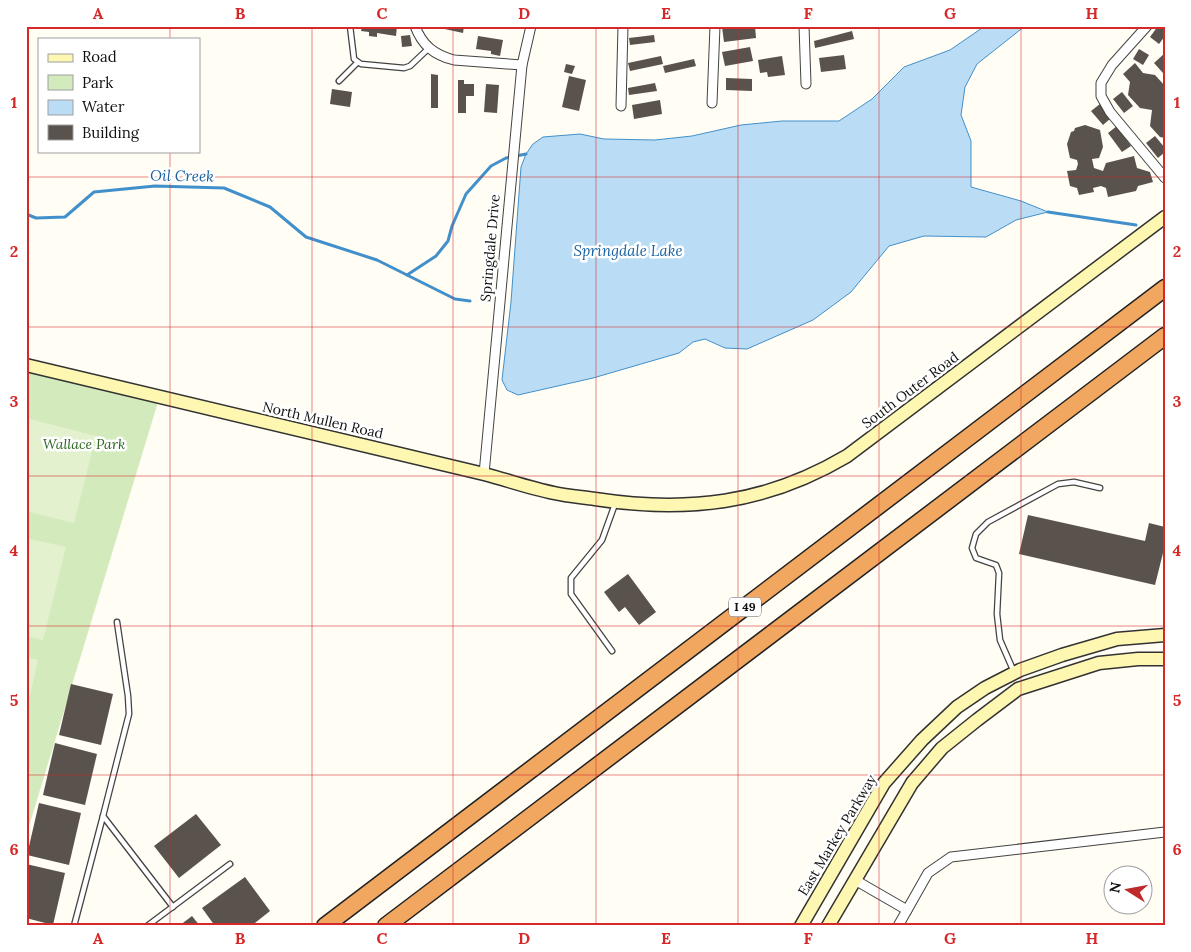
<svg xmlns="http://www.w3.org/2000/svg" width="1191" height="952" font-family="Lora,serif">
  <rect width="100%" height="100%" fill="#fffdf4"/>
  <path fill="#d3eabd" d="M26,371L158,402L26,836Z"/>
  <g fill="#e4f1cf">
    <path d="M26,418L96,436L74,523L26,511Z"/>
    <path d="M26,538L66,547L43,640L26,636Z"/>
    <path d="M26,657L38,660L26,713Z"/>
  </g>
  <path fill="#baddf5" stroke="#4290cb" d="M985,26H1025L977,64L965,87L961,115L971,141V187L1021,201L1048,212L1016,220L986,237L924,236L889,246L851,292L813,320L747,349L725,348L705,339L693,342L679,353L593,378L518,395L507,390L502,380L511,302L521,167L526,154L533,144L543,137L580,134L604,139L655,140L692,136L741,125L782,121H839L872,99L904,67L950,50Z"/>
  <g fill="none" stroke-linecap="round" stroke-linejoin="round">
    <g stroke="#4290cb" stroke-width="3">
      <path d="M1048,212L1136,225"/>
      <path d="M26,214L36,218L65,217L94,192L155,186L224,188L270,207L306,237L377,260L455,299L470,301"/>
      <path d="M407,275L436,256L448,241L452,226L466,194L491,166L506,158L526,154"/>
    </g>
  </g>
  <g fill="#59524d">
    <path d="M362,26H397L396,36L377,33V37L369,36V32L361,31Z"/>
    <path d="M431,26H464L463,33Z"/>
    <path d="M733,26H755L756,38L724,42L722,27Z"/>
    <path d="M1158,26H1165V36L1159,44L1150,37Z"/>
    <path d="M852,31L854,39L815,48L814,41Z"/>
    <path d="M410,35L412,46L402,47L401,36Z"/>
    <path d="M654,35L655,42L630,45L629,38Z"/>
    <path d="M478,36L503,40L500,56L491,54V51L476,49Z"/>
    <path d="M750,47L753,61L725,66L722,52Z"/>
    <path d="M1139,49L1149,55L1143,65L1133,59Z"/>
    <path d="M1165,53V71L1163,73L1154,63Z"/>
    <path d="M844,55L846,69L821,72L819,58Z"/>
    <path d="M661,56L663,64L630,71L628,63Z"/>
    <path d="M782,56L785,75L768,77L767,72L760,73L758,60Z"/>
    <path d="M694,59L696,66L665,73L663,66Z"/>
    <path d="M1135,63L1143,73L1155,75L1165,86V138L1160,137L1150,126L1152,110L1140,108L1128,95L1130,82L1123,74Z"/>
    <path d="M566,64L575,66L572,74L564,72Z"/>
    <path d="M431,74L438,75V108H431Z"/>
    <path d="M569,76L586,80L579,111L562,107Z"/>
    <path d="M726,78L752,79V91L726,90Z"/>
    <path d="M458,80H464V84H474V96H466V113H458Z"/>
    <path d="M655,83L657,91L629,95L628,88Z"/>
    <path d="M486,84L499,85L497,113L484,112Z"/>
    <path d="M332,89L352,92L350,107L330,104Z"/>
    <path d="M1122,92L1133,106L1124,113L1113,99Z"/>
    <path d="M660,100L662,114L634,119L632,105Z"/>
    <path d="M1100,104L1111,118L1103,125L1091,111Z"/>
    <path d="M1085,125L1100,130L1103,147L1099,158L1092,159L1094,168L1103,171L1106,163L1134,156L1137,168L1150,172L1153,182L1138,186L1136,191L1108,197L1106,188L1101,186L1093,188L1094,192L1079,195L1077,188L1070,186L1067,171L1076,170L1078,164L1077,160L1070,158L1067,144L1071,132L1074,131L1075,128Z"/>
    <path d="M1117,126L1131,146L1122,152L1108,133Z"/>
    <path d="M1155,136L1165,148V152L1158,158L1146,143Z"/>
    <path d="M1028,515L1145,541L1149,523L1165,527V545L1155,585L1019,554Z"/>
    <path d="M628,574L656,612L639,625L625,607L619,612L604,592Z"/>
    <path d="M71,684L113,694L101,745L59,735Z"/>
    <path d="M55,743L97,754L85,805L43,795Z"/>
    <path d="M39,803L81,813L69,865L27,855Z"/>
    <path d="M196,814L221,845L179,878L154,846Z"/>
    <path d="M26,864L65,873L53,925L26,918Z"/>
    <path d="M245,877L270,911L251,926H215L202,908Z"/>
    <path d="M192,916L200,926H179Z"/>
  </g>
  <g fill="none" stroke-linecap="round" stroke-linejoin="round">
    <defs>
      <g id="lane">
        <path d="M350,26L354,59L361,64L404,68L410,66L429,48"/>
        <path d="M339,81L357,63"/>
        <path d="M612,651L571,594V578L602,540L615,504"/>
        <path d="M1014,672L1000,640L997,614L999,573L996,565L976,558L972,548L976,534L988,522L1058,484L1074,482L1100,488"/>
        <path d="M103,816L129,714L128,696L117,622"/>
        <path d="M74,926L103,816L173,907"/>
        <path d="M147,926L230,864"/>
      </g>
      <g id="street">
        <path d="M415,26C422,45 434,55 454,60L522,65"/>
        <path d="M804,26L806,84"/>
        <path d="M1147,26L1112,65L1101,83V96L1110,112L1165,178"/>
        <path d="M712,103L715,26"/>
        <path d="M621,106L623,26"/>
        <path d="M484,474L522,65L531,26"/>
        <path d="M855,880L907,910"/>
        <path d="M898,926L928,873L951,857L1165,832"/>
      </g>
      <g id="secondary">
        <path d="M26,365L484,474C507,480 530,488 554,493C567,496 581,497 595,499C687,513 766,504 847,456L1165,217"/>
        <path d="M801,926L884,783L922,740L957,707L985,688L1020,670L1062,655L1117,639L1165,635"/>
        <path d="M828,926L912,783L942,748L977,720L1018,689L1099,663L1138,659H1165"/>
      </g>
      <g id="highway">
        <path d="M325,926L1165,288"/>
        <path d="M386,926L1165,336"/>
      </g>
    </defs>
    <use href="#lane" stroke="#434343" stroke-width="7"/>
    <use href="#street" stroke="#434343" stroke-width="11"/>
    <use href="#secondary" stroke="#323232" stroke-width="15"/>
    <use href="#highway" stroke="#212121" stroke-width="19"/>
    <use href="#lane" stroke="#fff" stroke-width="4.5"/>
    <use href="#street" stroke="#fff" stroke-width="9"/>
    <use href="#secondary" stroke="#fdf7b1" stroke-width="12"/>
    <use href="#highway" stroke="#f1a760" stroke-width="16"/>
  </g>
  <path fill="none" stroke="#d62828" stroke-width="1" stroke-opacity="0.55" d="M170,26V39M312,26V926M453,26V926M596,26V926M738,26V926M879,26V926M1021,26V926M170,151V926M26,177H1165M26,327H1165M26,476H1165M26,626H1165M26,775H1165"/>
  <g text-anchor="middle" stroke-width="5" stroke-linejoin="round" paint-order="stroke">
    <rect fill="#fff" stroke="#585858" stroke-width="1" x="729" y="597.5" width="32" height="19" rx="4"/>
    <g font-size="12" font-weight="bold" fill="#101010">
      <text x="745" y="611">I 49</text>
    </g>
    <g font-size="14" fill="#101010" stroke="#fff">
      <text transform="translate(490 248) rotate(-85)" y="5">Springdale Drive</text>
      <text transform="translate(910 390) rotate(-37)" y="5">South Outer Road</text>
      <text transform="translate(323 420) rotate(13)" y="5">North Mullen Road</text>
      <text transform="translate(837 835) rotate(-59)" y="5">East Markey Parkway</text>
    </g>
    <g font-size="14" font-style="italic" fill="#2d6821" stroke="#fff">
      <text x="84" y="449">Wallace Park</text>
    </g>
    <g font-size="15" font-style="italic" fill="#1a62a2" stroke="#fff">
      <text transform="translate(182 176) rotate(1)" y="5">Oil Creek</text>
      <text x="628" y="256">Springdale Lake</text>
    </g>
  </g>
  <rect width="1191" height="952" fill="none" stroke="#ffffff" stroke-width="55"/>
  <rect x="38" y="38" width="162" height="115" fill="#ffffff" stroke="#9f9f9f"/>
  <rect x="48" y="54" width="25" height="8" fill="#fdf7b1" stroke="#9f9f9f"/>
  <text x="82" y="62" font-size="15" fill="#101010">Road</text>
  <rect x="48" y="75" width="25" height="15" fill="#d3eabd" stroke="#9f9f9f"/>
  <text x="82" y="88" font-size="15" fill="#101010">Park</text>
  <rect x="48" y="100" width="25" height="15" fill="#baddf5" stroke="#9f9f9f"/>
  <text x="82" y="112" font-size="15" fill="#101010">Water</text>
  <rect x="48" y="125" width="25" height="15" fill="#59524d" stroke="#9f9f9f"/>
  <text x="82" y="138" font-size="15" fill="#101010">Building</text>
  <g transform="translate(1128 890) rotate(281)"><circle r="24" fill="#ffffff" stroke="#9f9f9f"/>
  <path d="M0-4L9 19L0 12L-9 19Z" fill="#bf2a2c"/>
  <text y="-8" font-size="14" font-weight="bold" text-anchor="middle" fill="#101010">N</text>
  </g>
  <rect x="28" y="28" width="1136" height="896" fill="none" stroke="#d62828" stroke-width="2"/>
  <g font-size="16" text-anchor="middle" font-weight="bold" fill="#d62828">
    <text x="98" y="19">A</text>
    <text x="240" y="19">B</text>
    <text x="382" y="19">C</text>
    <text x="524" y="19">D</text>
    <text x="666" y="19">E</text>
    <text x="808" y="19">F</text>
    <text x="950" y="19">G</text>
    <text x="1092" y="19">H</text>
    <text x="14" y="108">1</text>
    <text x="1177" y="108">1</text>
    <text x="14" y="257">2</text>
    <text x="1177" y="257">2</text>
    <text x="14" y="407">3</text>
    <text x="1177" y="407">3</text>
    <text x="14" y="556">4</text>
    <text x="1177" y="556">4</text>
    <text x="14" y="706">5</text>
    <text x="1177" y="706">5</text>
    <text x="14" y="855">6</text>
    <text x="1177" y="855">6</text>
    <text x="98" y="944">A</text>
    <text x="240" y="944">B</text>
    <text x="382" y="944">C</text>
    <text x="524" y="944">D</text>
    <text x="666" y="944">E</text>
    <text x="808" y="944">F</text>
    <text x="950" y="944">G</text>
    <text x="1092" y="944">H</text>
  </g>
</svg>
